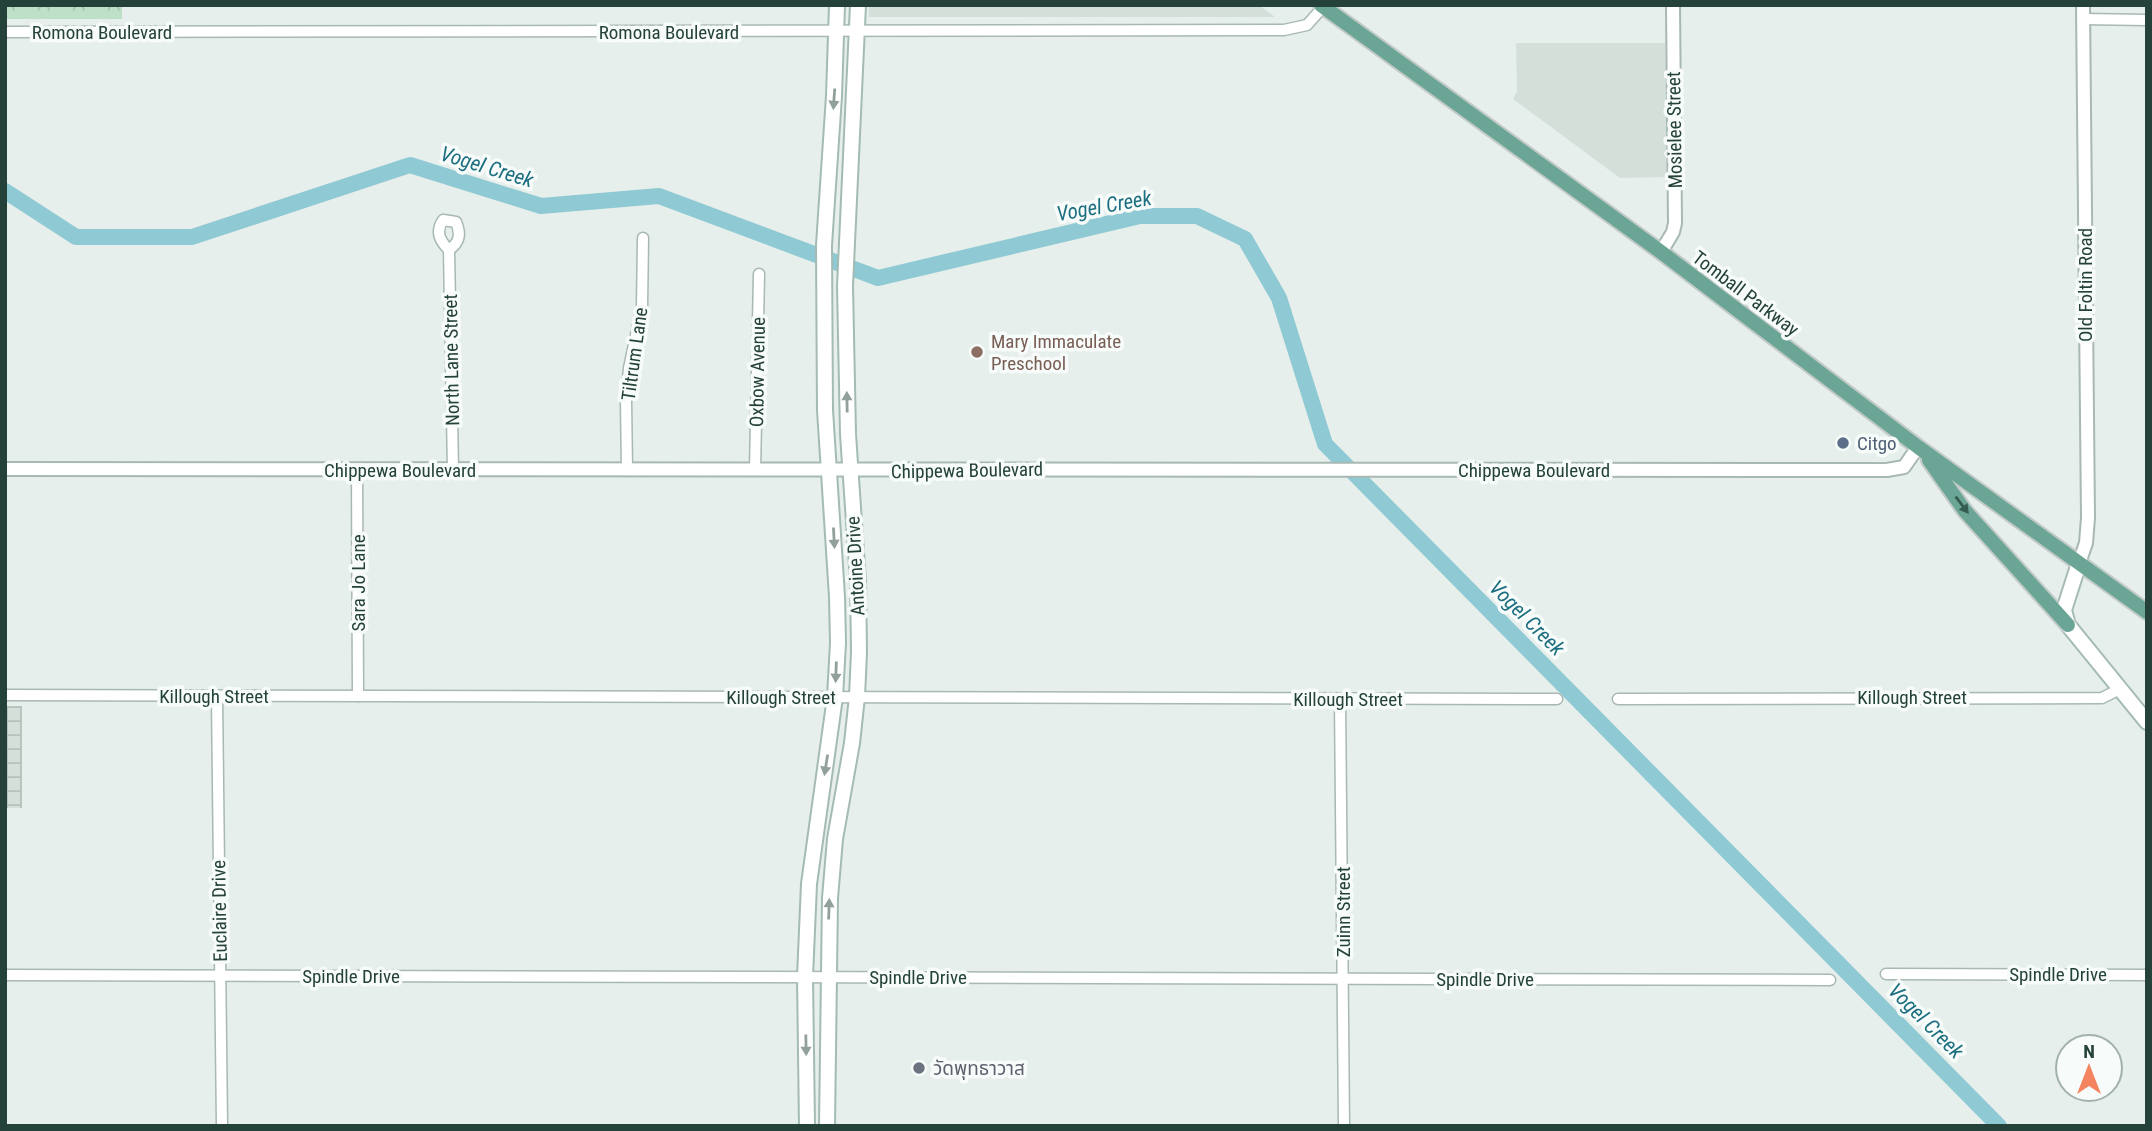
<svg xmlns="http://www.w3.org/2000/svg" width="2152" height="1131" font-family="'Roboto Condensed','Noto Sans Thai',sans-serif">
  <defs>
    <pattern id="industrial-grid" width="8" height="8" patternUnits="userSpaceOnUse" patternTransform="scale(1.75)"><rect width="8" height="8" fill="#d4dfda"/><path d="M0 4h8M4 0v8" fill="none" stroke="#b6c1bc"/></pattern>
    <pattern id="forest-crowns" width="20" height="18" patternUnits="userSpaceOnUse" patternTransform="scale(1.75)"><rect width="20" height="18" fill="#bfe0c8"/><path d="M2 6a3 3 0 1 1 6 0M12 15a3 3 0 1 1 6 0" fill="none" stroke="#a4c1ad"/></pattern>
  </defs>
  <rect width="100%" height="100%" fill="#e6efeb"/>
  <g fill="#d4dfda">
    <path d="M869,5H1259L1275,17H869Z"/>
    <path d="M1516,43H1665L1667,177L1620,178L1513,99L1517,91Z"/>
  </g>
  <rect fill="url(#industrial-grid)" x="5" y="706" width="17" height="102"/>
  <rect fill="url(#forest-crowns)" x="5" y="5" width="117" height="14"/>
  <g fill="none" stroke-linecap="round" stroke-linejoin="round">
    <path stroke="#8ec9d4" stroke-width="16" d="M5,191L76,237H192L410,165L541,206L659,196L878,278L1140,216H1197L1245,239L1279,298L1325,444L1999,1126"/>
    <defs>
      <g id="minor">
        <path d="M2083,19L2147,20"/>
        <path d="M5,32L1284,30L1307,25L1323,7"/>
        <path d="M449,250C460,242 461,234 456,222L443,220C435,232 440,241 449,250L453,470"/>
        <path d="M357,469L358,696"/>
        <path d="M627,470L626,401L629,368L642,307L643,238"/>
        <path d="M755,470L759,274"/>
        <path d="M5,695L1557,699"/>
        <path d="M217,697L222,1126"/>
        <path d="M1340,699L1344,1126"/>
        <path d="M1618,699L2102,698L2120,689"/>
        <path d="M1886,974L2147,975"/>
        <path d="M5,975L1830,980"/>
      </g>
      <g id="tertiary">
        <path d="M1661,252L1673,232L1675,223L1673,5"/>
        <path d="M5,469L1887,470L1904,467L1918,447"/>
        <path d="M2079,563L2086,543L2088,518L2083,5"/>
      </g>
      <g id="secondary">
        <path d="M2079,563L2064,610L2068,625L2147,722"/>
        <path d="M807,1126L805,977L809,884L835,697L838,643L837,597L825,410L824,245L834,96L837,5"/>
        <path d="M827,1126L830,898L835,839L852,743L857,697L859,652L858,581L848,434L845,286L858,5"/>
      </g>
      <g id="primary">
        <path d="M1321,5L1661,252L1918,447L2147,612"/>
        <path d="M1929,460L1965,511L2068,625"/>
      </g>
    </defs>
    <use href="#minor" stroke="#a8b8b2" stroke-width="13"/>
    <use href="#tertiary" stroke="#a8b8b2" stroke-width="16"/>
    <use href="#secondary" stroke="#a4bbb3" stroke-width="18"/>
    <use href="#primary" stroke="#c2cac8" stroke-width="18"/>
    <use href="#minor" stroke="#fff" stroke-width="10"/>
    <use href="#tertiary" stroke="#fff" stroke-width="12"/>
    <use href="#secondary" stroke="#fff" stroke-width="14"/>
    <use href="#primary" stroke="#6aa596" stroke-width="14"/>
  </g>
  <defs><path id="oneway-solid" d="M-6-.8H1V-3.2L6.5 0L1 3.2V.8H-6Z" transform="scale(1.75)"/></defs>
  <g fill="#92a09c">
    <use href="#oneway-solid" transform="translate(834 99) rotate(94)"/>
    <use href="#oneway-solid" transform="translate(847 402) rotate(-91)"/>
    <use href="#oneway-solid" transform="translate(834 538) rotate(87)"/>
    <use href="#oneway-solid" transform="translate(836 672) rotate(92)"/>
    <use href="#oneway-solid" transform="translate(826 765) rotate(99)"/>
    <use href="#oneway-solid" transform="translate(829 909) rotate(-88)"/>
    <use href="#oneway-solid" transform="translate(806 1045) rotate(89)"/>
  </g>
  <use fill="#365b51" href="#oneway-solid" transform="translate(1962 505) rotate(53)"/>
  <circle fill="#8d6e63" stroke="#f7fbf9" stroke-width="2.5" cx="977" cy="352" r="7"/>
  <circle fill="#5c6f8a" stroke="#f7fbf9" stroke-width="2.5" cx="1843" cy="443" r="7"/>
  <circle fill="#6b7280" stroke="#f7fbf9" stroke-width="2.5" cx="919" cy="1068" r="7"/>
  <g text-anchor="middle" stroke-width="7" stroke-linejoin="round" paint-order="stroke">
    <g font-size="19" fill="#24423a" stroke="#f7fbf9">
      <text x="102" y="39">Romona Boulevard</text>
      <text x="669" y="39">Romona Boulevard</text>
      <text transform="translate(1674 130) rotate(-91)" y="7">Mosielee Street</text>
      <text transform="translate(2085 285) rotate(-90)" y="7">Old Foltin Road</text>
      <text transform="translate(1746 293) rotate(37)" y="7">Tomball Parkway</text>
      <text transform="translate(634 354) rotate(-82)" y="7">Tiltrum Lane</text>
      <text transform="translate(451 360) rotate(-91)" y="7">North Lane Street</text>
      <text transform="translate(757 372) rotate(-89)" y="7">Oxbow Avenue</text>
      <text x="400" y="477">Chippewa Boulevard</text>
      <text transform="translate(967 470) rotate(-1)" y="7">Chippewa Boulevard</text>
      <text x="1534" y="477">Chippewa Boulevard</text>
      <text transform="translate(855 566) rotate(-93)" y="7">Antoine Drive</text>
      <text transform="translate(358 583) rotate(-90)" y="7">Sara Jo Lane</text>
      <text x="214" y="703">Killough Street</text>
      <text x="781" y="704">Killough Street</text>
      <text x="1912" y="704">Killough Street</text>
      <text x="1348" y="706">Killough Street</text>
      <text transform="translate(219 911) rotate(-91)" y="7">Euclaire Drive</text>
      <text transform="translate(1343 912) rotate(-90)" y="7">Zuinn Street</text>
      <text x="2058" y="981">Spindle Drive</text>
      <text x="351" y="983">Spindle Drive</text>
      <text x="918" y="984">Spindle Drive</text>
      <text x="1485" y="986">Spindle Drive</text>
    </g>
    <g font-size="19" fill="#785e54" stroke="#f7fbf9" text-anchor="start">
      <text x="991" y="348">Mary Immaculate<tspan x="991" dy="22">Preschool</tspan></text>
    </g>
    <g font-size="19" fill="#4e5e75" stroke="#f7fbf9" text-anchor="start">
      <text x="1857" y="450">Citgo</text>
    </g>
    <g font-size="19" fill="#5b616d" stroke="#f7fbf9" text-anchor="start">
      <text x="933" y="1075">วัดพุทธาวาส</text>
    </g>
    <g font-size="21" font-style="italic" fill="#1c6f80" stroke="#f7fbf9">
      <text transform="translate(487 167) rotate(17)" y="7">Vogel Creek</text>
      <text transform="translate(1104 206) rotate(-10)" y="7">Vogel Creek</text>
      <text transform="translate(1527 618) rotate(45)" y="7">Vogel Creek</text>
      <text transform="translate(1926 1021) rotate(45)" y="7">Vogel Creek</text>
    </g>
  </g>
  <rect width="2152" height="1131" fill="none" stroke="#24423a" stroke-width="14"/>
  <g transform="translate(2089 1068)"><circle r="33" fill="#f7fbf9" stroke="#a3b1ad" stroke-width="2"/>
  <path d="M0-5L12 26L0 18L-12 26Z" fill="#f4845f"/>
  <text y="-10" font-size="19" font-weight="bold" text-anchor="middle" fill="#24423a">N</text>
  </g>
</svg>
